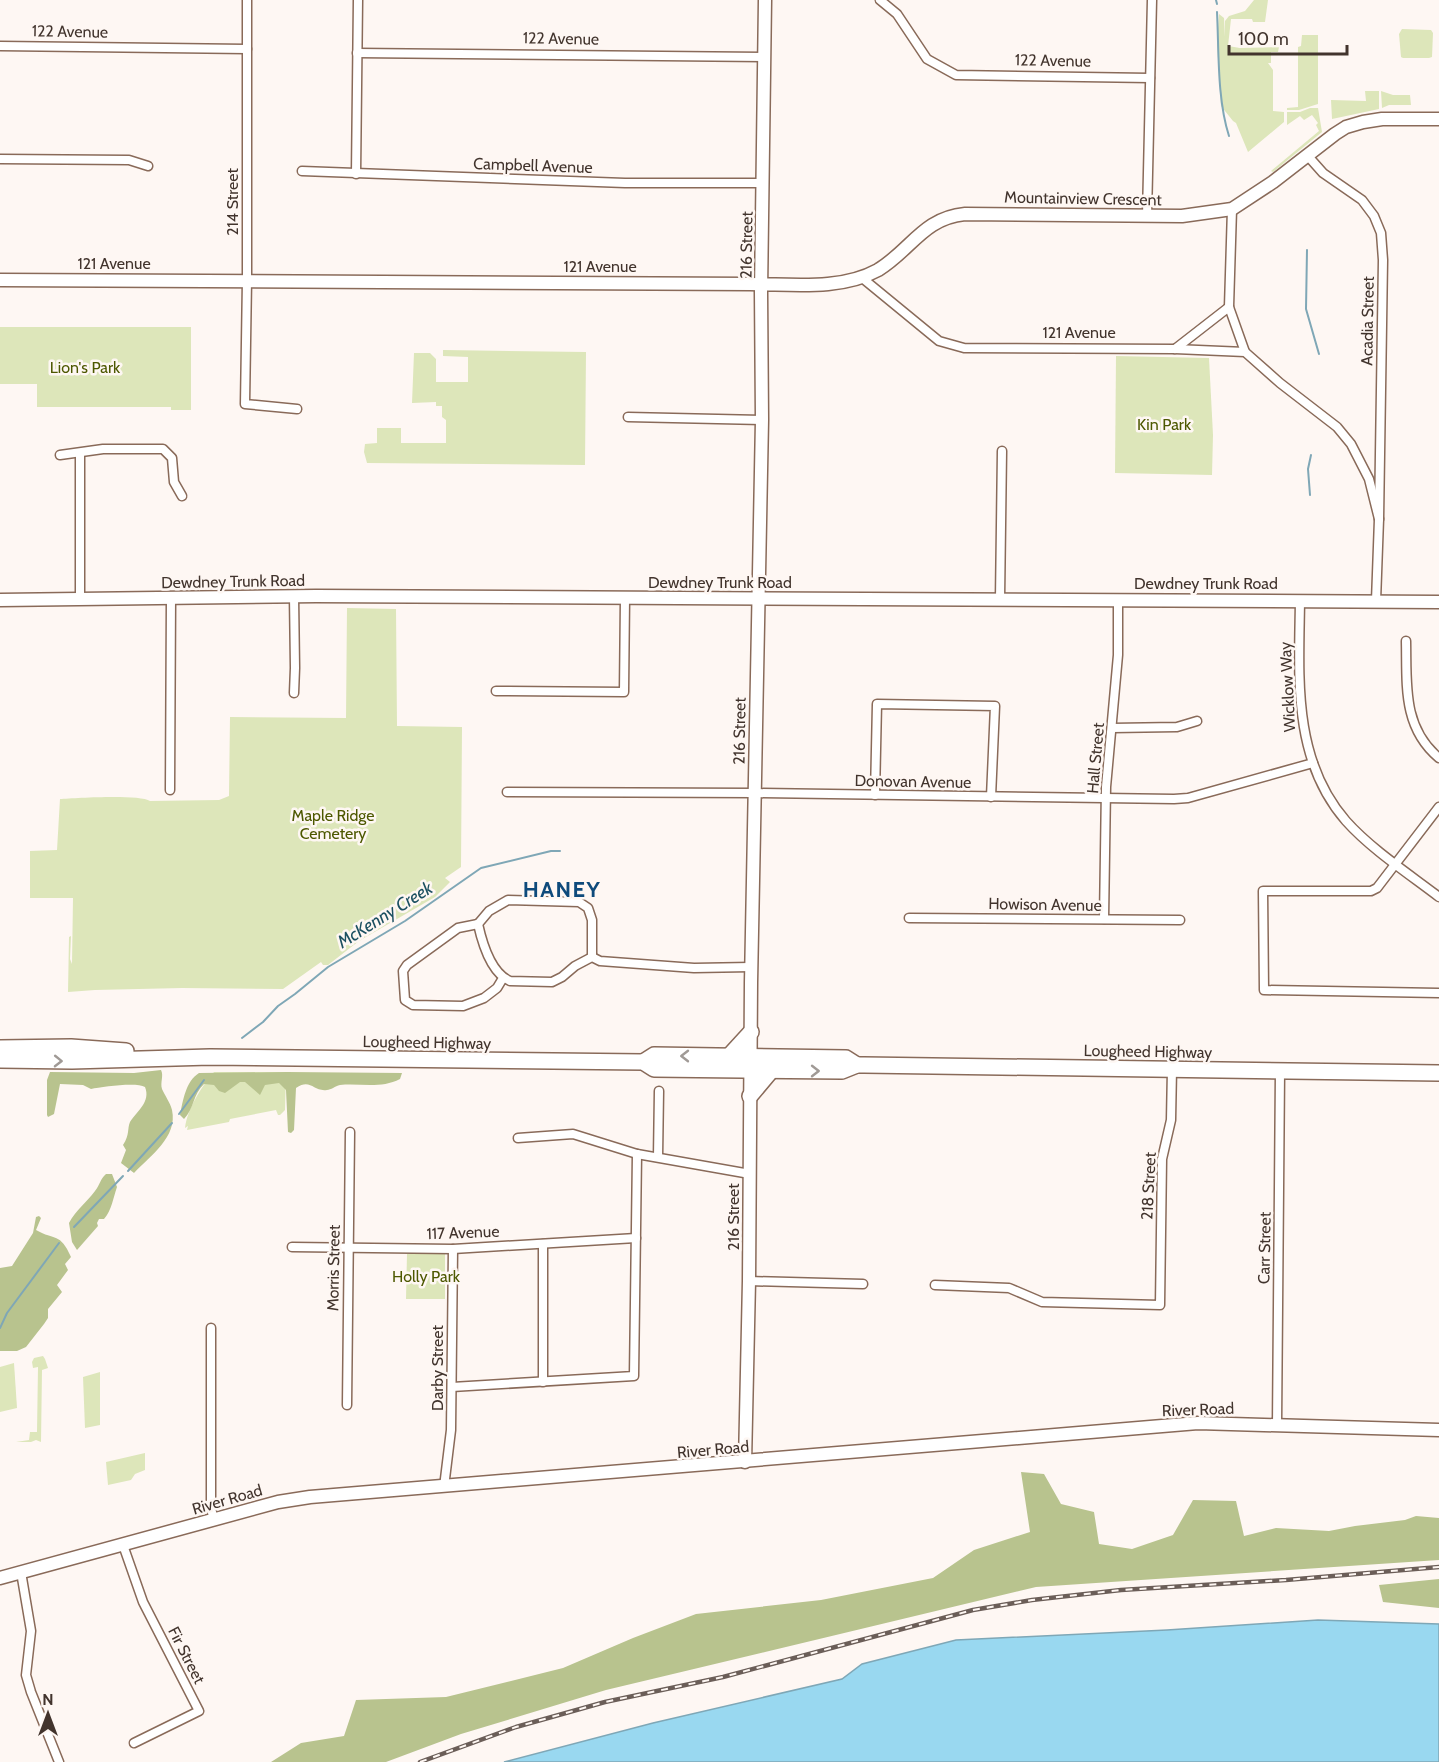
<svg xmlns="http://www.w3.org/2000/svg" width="1439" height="1762" font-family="Cabin,sans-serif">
  <rect width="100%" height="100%" fill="#fef7f3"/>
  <g fill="#dde6ba">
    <path d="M1254,0H1268L1265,22H1253L1252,19H1231L1228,46L1240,48L1279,47L1278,52H1271V63H1268L1273,70V111L1284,112V122L1248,152L1236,123L1233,121L1221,106L1217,43L1219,14L1224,18L1225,37V21L1229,16L1245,11Z"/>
    <path d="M1402,29L1431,30L1433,33L1432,57L1429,58H1403L1401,57L1399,34Z"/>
    <path d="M1302,35H1318V104L1299,110H1287V108L1298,107V47L1301,46Z"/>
    <path d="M1365,91H1379V109L1332,119L1331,100L1366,101Z"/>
    <path d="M1381,91L1393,95H1410L1411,105H1389L1382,108Z"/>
    <path d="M1310,108H1318L1322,132L1273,172L1271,171L1319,131L1316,125L1318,123L1312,115L1304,120L1300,116L1287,125V112H1300Z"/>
    <path d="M0,327H191V410H171V407H37V384H0Z"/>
    <path d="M443,350L586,352L585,465L367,463L364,452L365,444L377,443V428H401V443H446V420L442,417V406H436V402L412,403L414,353H430L436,359V382H468V357L443,356Z"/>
    <path d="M1116,356L1209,358L1213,435L1212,475L1115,473Z"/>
    <path d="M347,608L396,609L397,726L462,727L461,867L445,878L450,882L435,897L359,941L328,965H323L321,962L283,989L182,988L95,990L68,992L69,937L71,936L70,959L72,964L73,898H30V851L57,850L60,799C75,798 140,794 150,801L219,800L229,796L230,717L346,718Z"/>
    <path d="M214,1072H286L285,1110L280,1115H278L276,1110L230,1119L229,1122L187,1130L188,1126L185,1128C187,1109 202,1086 214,1072Z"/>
    <path d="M407,1254H445V1299H406Z"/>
    <path d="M43,1356L45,1359L48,1368L42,1370L41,1442L36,1440L31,1442H16L29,1440L30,1432H37L38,1367L33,1368L32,1362L34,1358Z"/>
    <path d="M14,1363L17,1408L0,1412V1367Z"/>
    <path d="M100,1372V1425L85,1428L83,1377Z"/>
    <path d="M145,1453V1470L135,1474L131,1480L108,1485L106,1462Z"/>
  </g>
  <g fill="#b8c38e">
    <path d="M161,1070C164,1076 160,1082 162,1089C165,1096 170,1102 172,1110C178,1137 150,1156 134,1173L121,1163L126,1150L123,1145C130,1134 127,1129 130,1122C137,1111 151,1102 145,1087C136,1082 102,1087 91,1089L83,1085L60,1084L54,1114L48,1117L47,1115V1080L50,1072L134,1073Z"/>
    <path d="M287,1072L402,1073L400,1079C381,1089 360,1083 340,1085C335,1086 331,1090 327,1090C313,1092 311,1078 296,1088L294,1130L291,1133L288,1132L286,1090L279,1083L265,1085L260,1095L245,1082H240L225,1093L219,1091L214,1085L204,1084C193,1094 194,1109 184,1119L180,1115C183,1100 186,1081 199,1073Z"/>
    <path d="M106,1174H112L117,1187C113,1198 112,1210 104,1219H99L97,1223L98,1226L77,1250L72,1242L69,1223C76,1210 87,1202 95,1191C100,1185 100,1179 106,1174Z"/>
    <path d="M39,1216L41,1218L36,1230C55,1241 60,1232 71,1257L65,1264L68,1270L57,1285L62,1292L48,1309V1318L44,1324L26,1347L17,1351H0V1268L12,1266L33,1233L36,1217Z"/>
    <path d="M1021,1472L1044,1474L1061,1504L1094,1512L1099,1544L1132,1549L1173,1535L1193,1500L1236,1501L1244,1536L1276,1528L1329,1531L1355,1526L1405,1520L1416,1516L1439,1518V1560L1036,1587L606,1690L461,1734L386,1762H271L301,1743L344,1736L356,1700L446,1697L563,1668L633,1638L696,1614L821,1600L933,1578L974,1550L1030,1532Z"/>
    <path d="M1439,1579V1608L1383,1602L1379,1585Z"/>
  </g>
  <path fill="#99d8f0" stroke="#7fa7b6" stroke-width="1.5" d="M1318,1620L1439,1624V1762H504L653,1723L842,1679L862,1664L956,1640L1167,1630Z"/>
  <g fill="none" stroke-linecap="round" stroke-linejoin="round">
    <g stroke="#7fa7b6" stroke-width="2">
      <path d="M1216,0L1217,4"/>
      <path d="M1217,12C1219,51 1217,99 1229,136"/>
      <path d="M1307,250L1306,309L1319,354"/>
      <path d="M1310,495L1308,469L1311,455"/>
      <path d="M242,1038L263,1022L278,1006L295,994L328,967L405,921L481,868L551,851H560"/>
      <path d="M179,1114L204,1080"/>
      <path d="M128,1171L172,1123"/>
      <path d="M74,1227L123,1176"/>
      <path d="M0,1328L7,1313L59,1243"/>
    </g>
    <defs>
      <g id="street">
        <path d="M247,0V280L245,404L297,409"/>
        <path d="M880,0L897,14L927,59L956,75L1150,78"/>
        <path d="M0,46L247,49"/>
        <path d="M357,53L764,57"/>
        <path d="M1307,155L1323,173L1362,200L1374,216L1381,233L1383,260L1379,519L1376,601"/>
        <path d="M0,159L129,160L148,166"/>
        <path d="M302,171L625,183H763"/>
        <path d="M356,174L358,0"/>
        <path d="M1232,209L1229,307L1245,352"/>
        <path d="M1147,216L1152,0"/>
        <path d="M861,277L939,341L964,348L1175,349L1245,352L1280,383L1337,427L1351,444L1369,479L1379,519"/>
        <path d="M1175,349L1229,307"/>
        <path d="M628,417L762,420"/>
        <path d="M60,455L103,449H163L172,458L174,482L182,496"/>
        <path d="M294,596L295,668L294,693"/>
        <path d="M80,599V453"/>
        <path d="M1000,599L1002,451"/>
        <path d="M1300,601C1299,677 1292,759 1346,821C1371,849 1409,874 1439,897"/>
        <path d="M1406,641C1407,684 1402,727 1439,758"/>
        <path d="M496,691L624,692L625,598"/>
        <path d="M1112,728L1177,727L1197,721"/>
        <path d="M170,790L171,598"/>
        <path d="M507,792L755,793L1174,799L1188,798L1313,763"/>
        <path d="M875,795L877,704L995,706L991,797"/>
        <path d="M1439,807L1377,888L1371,891H1263L1264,990L1439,993"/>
        <path d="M909,918L1180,920"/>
        <path d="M1104,919L1106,787L1118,655V599"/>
        <path d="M478,924C482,942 491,973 510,981L552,982L562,977L575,966L592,957L600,961L694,968L751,967"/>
        <path d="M478,924L458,928L407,965L403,971L405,1000L413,1005L463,1006L484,998L497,988L503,978"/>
        <path d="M478,924L489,911L508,900L579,902L588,908L592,920V957"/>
        <path d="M518,1138L573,1134L637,1154L750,1174"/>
        <path d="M658,1157L659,1091"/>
        <path d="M543,1244V1382"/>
        <path d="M292,1247L453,1249L636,1238"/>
        <path d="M749,1281L863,1284"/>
        <path d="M935,1285L1009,1288L1042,1302L1160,1305L1162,1159L1171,1120L1172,1069"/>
        <path d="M211,1328V1509L214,1519"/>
        <path d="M452,1387L634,1376L637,1154"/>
        <path d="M347,1405L350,1132"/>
        <path d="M1277,1425L1280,1071"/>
        <path d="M444,1487L451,1430L453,1249"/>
        <path d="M123,1545L143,1602L199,1711L134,1743"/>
        <path d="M21,1572L31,1631L26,1675L31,1692L59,1762"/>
      </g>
      <g id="secondary">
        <path d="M0,280L750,284C791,284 840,291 878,270C911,250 923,218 965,214L1182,216L1232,209L1273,182L1335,134L1346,127L1363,122L1382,119H1439"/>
        <path d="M0,600L316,596L1439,602"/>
        <path d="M745,1462L749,1281L751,983L762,420L761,292L765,0"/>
        <path d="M0,1578L278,1502L310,1497L1198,1423L1439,1430"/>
      </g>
      <g id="highway">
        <path d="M0,1048L71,1047L126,1051"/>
        <path d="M729,1056L751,1032"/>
        <path d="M0,1060L72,1061L210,1057L643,1062L654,1069L842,1071L857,1065H864L1439,1073"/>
        <path d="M643,1062L654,1055L846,1058L857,1065"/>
        <path d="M750,1096L771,1071"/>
      </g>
    </defs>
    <use href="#street" stroke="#896a59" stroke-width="11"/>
    <use href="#secondary" stroke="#896a59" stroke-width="15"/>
    <use href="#highway" stroke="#896a59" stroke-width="18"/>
    <use href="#street" stroke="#fff" stroke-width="8"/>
    <use href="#secondary" stroke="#fff" stroke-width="12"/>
    <use href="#highway" stroke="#fff" stroke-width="15"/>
    <defs>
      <path id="rail" d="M420,1762L516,1727L605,1702L723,1677L973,1610L1032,1600L1121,1590L1286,1580L1439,1567"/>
    </defs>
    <use href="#rail" stroke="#6b5e58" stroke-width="4.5"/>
    <use href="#rail" stroke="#fef7f3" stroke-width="2" stroke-dasharray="7" stroke-linecap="butt"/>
  </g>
  <defs><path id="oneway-chevron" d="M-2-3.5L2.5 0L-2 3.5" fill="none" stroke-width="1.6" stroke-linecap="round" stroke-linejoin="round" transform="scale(1.5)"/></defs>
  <g stroke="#a09a96">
    <use href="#oneway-chevron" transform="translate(685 1056) rotate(-180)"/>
    <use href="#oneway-chevron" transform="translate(58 1061) rotate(1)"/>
    <use href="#oneway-chevron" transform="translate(815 1071)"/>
  </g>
  <g text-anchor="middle" stroke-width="5" stroke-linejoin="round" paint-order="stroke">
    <g font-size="16" fill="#42342d" stroke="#fef7f3">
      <text transform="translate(70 31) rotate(1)" y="6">122 Avenue</text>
      <text transform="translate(561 38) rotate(1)" y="6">122 Avenue</text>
      <text transform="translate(1053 60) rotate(1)" y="6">122 Avenue</text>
      <text transform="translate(533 165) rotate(2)" y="6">Campbell Avenue</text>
      <text transform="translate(1083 198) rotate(1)" y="6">Mountainview Crescent</text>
      <text transform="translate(232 202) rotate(-90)" y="6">214 Street</text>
      <text transform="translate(746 245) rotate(-89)" y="6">216 Street</text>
      <text x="114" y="269">121 Avenue</text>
      <text x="600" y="272">121 Avenue</text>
      <text transform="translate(1367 321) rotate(-89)" y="6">Acadia Street</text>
      <text x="1079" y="338">121 Avenue</text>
      <text transform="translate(233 581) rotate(-1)" y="6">Dewdney Trunk Road</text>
      <text x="720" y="588">Dewdney Trunk Road</text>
      <text x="1206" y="589">Dewdney Trunk Road</text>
      <text transform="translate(1287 687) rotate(-93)" y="6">Wicklow Way</text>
      <text transform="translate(739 731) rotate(-89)" y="6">216 Street</text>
      <text transform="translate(1095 758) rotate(-85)" y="6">Hall Street</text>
      <text transform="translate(913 781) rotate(1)" y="6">Donovan Avenue</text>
      <text transform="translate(1045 904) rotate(1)" y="6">Howison Avenue</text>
      <text transform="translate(427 1042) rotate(1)" y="6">Lougheed Highway</text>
      <text transform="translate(1148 1051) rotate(1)" y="6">Lougheed Highway</text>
      <text transform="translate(1148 1186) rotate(-87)" y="6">218 Street</text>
      <text transform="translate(733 1217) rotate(-90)" y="6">216 Street</text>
      <text transform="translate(463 1232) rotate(-2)" y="6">117 Avenue</text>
      <text transform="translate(1264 1248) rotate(-89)" y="6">Carr Street</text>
      <text transform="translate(333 1268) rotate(-89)" y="6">Morris Street</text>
      <text transform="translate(437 1368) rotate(-90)" y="6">Darby Street</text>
      <text transform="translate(1198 1409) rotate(-2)" y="6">River Road</text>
      <text transform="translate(713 1449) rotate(-5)" y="6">River Road</text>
      <text transform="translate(227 1499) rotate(-16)" y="6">River Road</text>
      <text transform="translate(187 1655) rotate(63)" y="6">Fir Street</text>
    </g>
    <g font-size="16" fill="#4d5800" stroke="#fef7f3">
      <text x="85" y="373">Lion's Park</text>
      <text x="1164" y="430">Kin Park</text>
      <text x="333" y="821">Maple Ridge<tspan x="333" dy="18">Cemetery</tspan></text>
      <text x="426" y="1282">Holly Park</text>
    </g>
    <g font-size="18" font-style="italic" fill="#1c5061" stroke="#fef7f3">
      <text transform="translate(385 915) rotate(-32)" y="6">McKenny Creek</text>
    </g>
    <g font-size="22" font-weight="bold" letter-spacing="1.5" fill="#0e4a7b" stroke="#fef7f3">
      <text x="562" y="897">HANEY</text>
    </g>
  </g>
  <g transform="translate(48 1714)" stroke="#fef7f3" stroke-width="4.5" paint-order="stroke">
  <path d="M0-4.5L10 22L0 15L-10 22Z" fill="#42342d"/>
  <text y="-9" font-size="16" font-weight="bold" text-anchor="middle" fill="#42342d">N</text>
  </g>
  <path d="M1229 45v9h118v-9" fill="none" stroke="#42342d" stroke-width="3"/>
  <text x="1238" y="45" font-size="18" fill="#42342d" stroke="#fef7f3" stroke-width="4.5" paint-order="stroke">100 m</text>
</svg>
